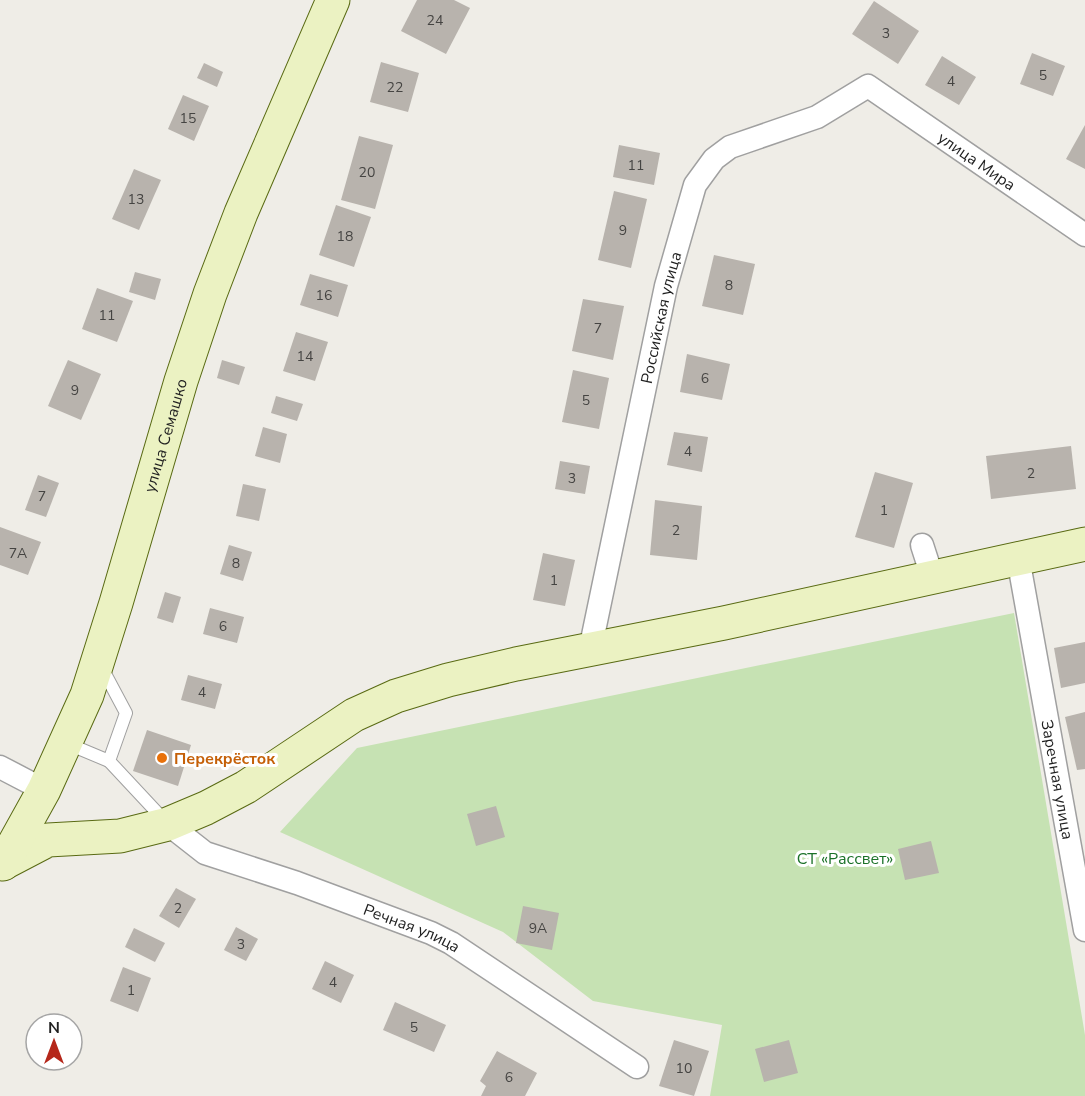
<svg xmlns="http://www.w3.org/2000/svg" width="1085" height="1096" font-family="'Nunito Sans',sans-serif">
  <rect width="100%" height="100%" fill="#efede7"/>
  <path fill="#c6e2b3" d="M1014,613L1085,1035V1096H710L722,1025L593,1001L503,932L280,832L357,748Z"/>
  <g fill="#b8b3ad">
    <path d="M417,0H454L470,8L446,54L401,31Z"/>
    <path d="M874,1L919,31L898,64L852,34Z"/>
    <path d="M1032,53L1065,66L1053,96L1020,84Z"/>
    <path d="M942,56L976,77L959,105L925,85Z"/>
    <path d="M381,62L419,73L408,112L370,102Z"/>
    <path d="M204,63L223,72L217,87L197,78Z"/>
    <path d="M183,95L209,106L194,141L168,129Z"/>
    <path d="M1085,125V169L1066,159Z"/>
    <path d="M359,136L393,145L375,209L341,200Z"/>
    <path d="M619,145L660,153L654,185L613,177Z"/>
    <path d="M134,169L161,180L139,230L112,219Z"/>
    <path d="M614,191L647,199L631,268L598,260Z"/>
    <path d="M336,205L371,217L354,267L319,255Z"/>
    <path d="M714,255L755,264L743,315L702,306Z"/>
    <path d="M135,272L161,279L155,300L129,292Z"/>
    <path d="M310,274L348,285L338,317L300,305Z"/>
    <path d="M97,288L133,301L117,342L82,329Z"/>
    <path d="M583,299L624,306L613,360L572,351Z"/>
    <path d="M296,332L328,342L315,381L283,371Z"/>
    <path d="M687,354L730,364L722,400L680,392Z"/>
    <path d="M68,360L101,374L81,420L48,406Z"/>
    <path d="M222,360L245,367L239,385L217,378Z"/>
    <path d="M573,370L609,378L599,429L562,422Z"/>
    <path d="M276,396L303,404L297,421L271,413Z"/>
    <path d="M263,427L287,434L280,463L255,456Z"/>
    <path d="M674,432L708,437L702,472L667,465Z"/>
    <path d="M1071,446L1076,489L991,499L986,456Z"/>
    <path d="M560,461L590,466L585,494L555,489Z"/>
    <path d="M875,472L913,483L894,548L855,537Z"/>
    <path d="M38,475L59,483L46,517L25,510Z"/>
    <path d="M243,484L266,489L259,521L236,516Z"/>
    <path d="M655,500L702,506L697,560L650,555Z"/>
    <path d="M0,527L41,542L28,575L0,565Z"/>
    <path d="M229,545L252,552L243,581L220,574Z"/>
    <path d="M543,553L575,560L565,606L533,600Z"/>
    <path d="M165,592L181,597L173,623L157,618Z"/>
    <path d="M210,608L244,617L237,643L203,634Z"/>
    <path d="M1085,642V683L1061,688L1054,648Z"/>
    <path d="M188,675L222,684L215,709L181,700Z"/>
    <path d="M1085,712V769L1077,770L1065,717Z"/>
    <path d="M147,730L191,745L178,786L133,771Z"/>
    <path d="M496,806L505,837L476,846L467,814Z"/>
    <path d="M931,841L939,873L905,880L898,849Z"/>
    <path d="M176,888L196,899L179,928L159,916Z"/>
    <path d="M523,906L559,913L552,950L516,943Z"/>
    <path d="M236,927L258,939L246,961L224,950Z"/>
    <path d="M134,928L165,943L155,962L125,947Z"/>
    <path d="M325,961L354,975L341,1003L312,989Z"/>
    <path d="M123,967L151,978L138,1012L110,1001Z"/>
    <path d="M395,1002L446,1025L434,1052L383,1030Z"/>
    <path d="M674,1040L709,1051L694,1096L659,1086Z"/>
    <path d="M789,1040L798,1073L764,1082L755,1049Z"/>
    <path d="M497,1051L537,1073L525,1096H481L486,1086L480,1081Z"/>
  </g>
  <g fill="none" stroke-linecap="round" stroke-linejoin="round">
    <defs>
      <g id="lane">
        <path d="M102,668L126,713L109,761L165,821"/>
        <path d="M66,743L109,761"/>
      </g>
      <g id="street">
        <path d="M922,545L932,576"/>
        <path id="s1" d="M1018,558L1085,930"/>
        <path id="s2" d="M590,650L666,286L695,185L714,159L730,147L817,117L868,86L1085,235"/>
        <path d="M0,767L44,790"/>
        <path id="s3" d="M168,824L205,853L297,883L431,933L451,943L637,1067"/>
      </g>
      <g id="secondary">
        <path d="M4,863L48,840L120,836L168,824L206,808L246,787L354,715L396,696L448,680L516,664L724,623L1085,544"/>
        <path id="s4" d="M3,864L44,790L87,695L116,603L181,381L210,294L241,213L333,0"/>
      </g>
    </defs>
    <use href="#lane" stroke="#a0a0a0" stroke-width="14"/>
    <use href="#street" stroke="#a0a0a0" stroke-width="25"/>
    <use href="#secondary" stroke="#596a13" stroke-width="35"/>
    <use href="#lane" stroke="#fff" stroke-width="12"/>
    <use href="#street" stroke="#fff" stroke-width="22"/>
    <use href="#secondary" stroke="#ebf2c2" stroke-width="33"/>
  </g>
  <circle fill="#e8710a" stroke="#fff" stroke-width="2" cx="162" cy="758" r="6"/>
  <g text-anchor="middle" stroke-width="6" stroke-linejoin="round" paint-order="stroke">
    <g font-size="14" fill="#454442">
      <text x="435" y="25">24</text>
      <text x="886" y="38">3</text>
      <text x="1043" y="80">5</text>
      <text x="951" y="86">4</text>
      <text x="395" y="92">22</text>
      <text x="188" y="123">15</text>
      <text x="636" y="170">11</text>
      <text x="367" y="177">20</text>
      <text x="136" y="204">13</text>
      <text x="623" y="235">9</text>
      <text x="345" y="241">18</text>
      <text x="729" y="290">8</text>
      <text x="324" y="300">16</text>
      <text x="107" y="320">11</text>
      <text x="598" y="333">7</text>
      <text x="305" y="361">14</text>
      <text x="705" y="383">6</text>
      <text x="75" y="395">9</text>
      <text x="586" y="405">5</text>
      <text x="688" y="456">4</text>
      <text x="1031" y="478">2</text>
      <text x="572" y="483">3</text>
      <text x="42" y="501">7</text>
      <text x="884" y="515">1</text>
      <text x="676" y="535">2</text>
      <text x="18" y="558">7А</text>
      <text x="236" y="568">8</text>
      <text x="554" y="585">1</text>
      <text x="223" y="631">6</text>
      <text x="202" y="697">4</text>
      <text x="178" y="913">2</text>
      <text x="538" y="933">9А</text>
      <text x="241" y="949">3</text>
      <text x="333" y="987">4</text>
      <text x="131" y="995">1</text>
      <text x="414" y="1032">5</text>
      <text x="684" y="1073">10</text>
      <text x="509" y="1082">6</text>
    </g>
    <g font-size="16" fill="#1f1f1f" stroke="#fff">
      <text dy="6" stroke="none"><textPath href="#s2" startOffset="813">улица Мира</textPath></text>
      <text dy="6" stroke="none"><textPath href="#s2" startOffset="340">Российская улица</textPath></text>
      <text dy="6" stroke="none"><textPath href="#s4" startOffset="460">улица Семашко</textPath></text>
      <text dy="6" stroke="none"><textPath href="#s1" startOffset="225">Заречная улица</textPath></text>
      <text dy="6" stroke="none"><textPath href="#s3" startOffset="267">Речная улица</textPath></text>
    </g>
    <g font-size="16" font-weight="bold" fill="#c56008" stroke="#fff" text-anchor="start">
      <text x="174" y="764">Перекрёсток</text>
    </g>
    <g font-size="16" fill="#1a7128" stroke="#fff">
      <text x="845" y="864">СТ «Рассвет»</text>
    </g>
  </g>
  <g transform="translate(54 1042)"><circle r="28" fill="#ffffff" stroke="#a5a5a5" stroke-width="1.5"/>
  <path d="M0-4.5L10 22L0 15L-10 22Z" fill="#b5271a"/>
  <text y="-9" font-size="16" font-weight="bold" text-anchor="middle" fill="#1f1f1f">N</text>
  </g>
</svg>
